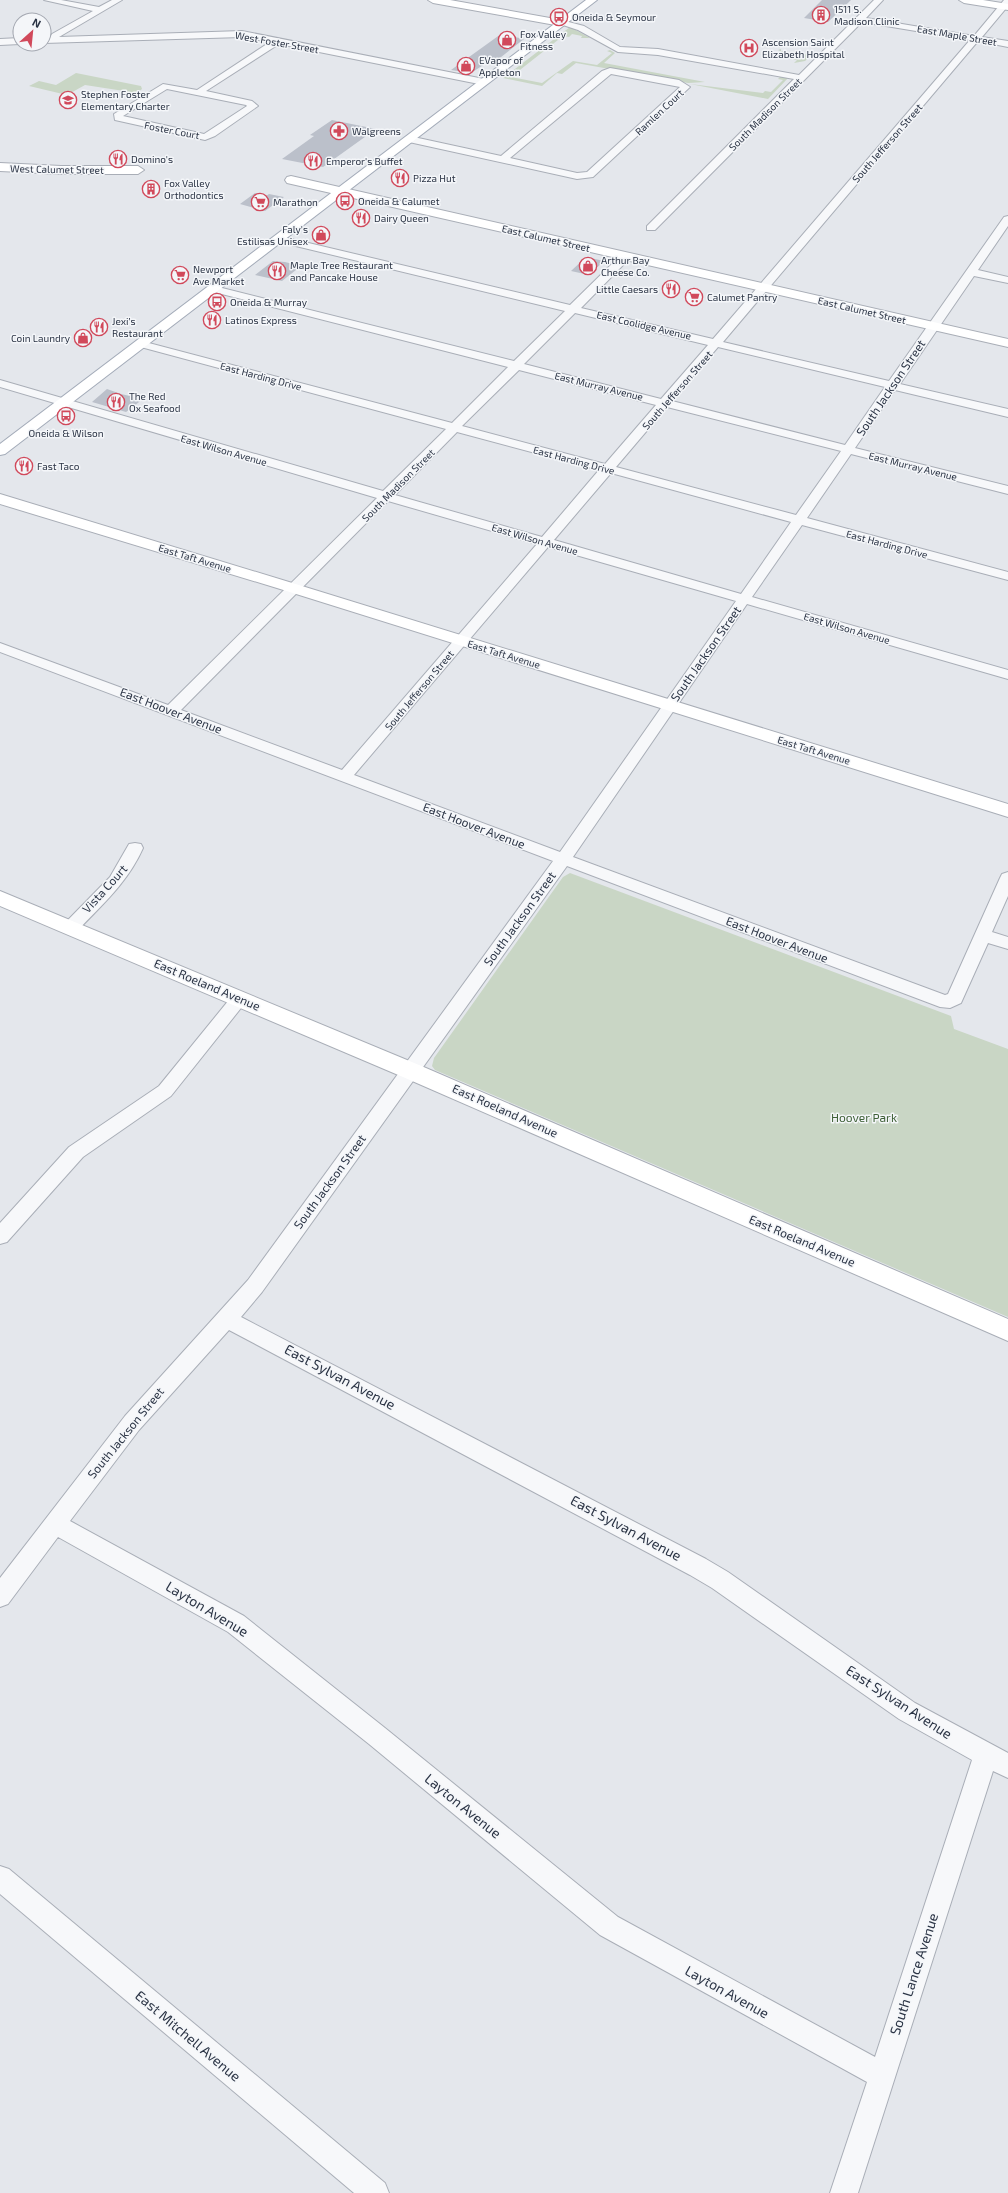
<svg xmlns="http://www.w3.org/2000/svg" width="1008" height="2193" font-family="'Exo 2',sans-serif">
  <rect width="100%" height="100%" fill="#e4e7ec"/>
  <g fill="#c9d6c5">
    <path d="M570,27L590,38H581L582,36L572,34L569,37L563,36L511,77L542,83L573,61L597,65L612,53L607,51L610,50L615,53L604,63L705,82L688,83L576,63L562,74L557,73L542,86L503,78Z"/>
    <path d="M781,49V51L811,55L805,61L794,63L797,60L788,58L786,54L778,50Z"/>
    <path d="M76,73L141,86L142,89L137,93L85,85L67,95L29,86L39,81L56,85Z"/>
    <path d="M780,77H789L768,99L690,84L763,93L765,91L771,92L783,80L778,79Z"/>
    <path d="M570,873L951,1016L954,1029L1008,1049V1317L435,1070L432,1066L434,1058L563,877Z"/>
  </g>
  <g fill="#bbc0ca">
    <path d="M822,0H851L828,22L804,18Z"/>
    <path d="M501,34L524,39L496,61L491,60L471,73L451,70Z"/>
    <path d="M332,120L376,129L323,167L282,159L314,136L310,135Z"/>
    <path d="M255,193L266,196L269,194L284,197L265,211L240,204Z"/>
    <path d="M586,257L604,261L589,275L571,271Z"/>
    <path d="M273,261L285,262L301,266L282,281L255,275Z"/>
    <path d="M107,389L121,394L143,399L126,412L92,402Z"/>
  </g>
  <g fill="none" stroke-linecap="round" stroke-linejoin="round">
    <defs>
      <g id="street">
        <path d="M44,0H61L99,7L112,0H122L59,37L242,31L484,79L488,82L484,85L279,44L206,91L252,101L258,106L215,136L205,140L115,120L114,114L163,84L197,90L270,42L242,37L44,43V37H50L52,34L93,11ZM167,89L246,105L247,106L204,134L123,116Z"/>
        <path d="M874,0H883L866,18L974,36L1004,0H1008V6L982,37L1008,41V47L978,41L723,342L889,381L1004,217L1008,216V226L978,270L1008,277V283L974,276L900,384L1008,409V417L895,390L855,448L1008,486V494L851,454L807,518L1008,572V580L802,525L752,597L1008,670V679L747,604L573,857L945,995L948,994L1000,878L1002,874L1008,872V896L992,932L1008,937V949L988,943L961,1003L950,1008L940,1007L567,866L262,1292L241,1317L706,1559L728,1572L915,1703L1008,1753V1778L993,1771L858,2193H830L867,2082L600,1935L369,1744L228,1632L58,1537L8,1604L0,1607V1578L125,1416L248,1280L553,861L0,652V643L168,705L377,498L0,387V380L383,491L446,429L137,346L135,344L141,341L145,342L452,423L508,367L210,291L209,289L214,286L514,361L565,311L275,241L274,239L279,236L570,305L621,255L625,254L630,257L629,259L581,308L713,339L970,40L862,22L655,230H647V226L794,79L658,55L618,52L578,30L557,23L561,20L584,26L620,47L658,49L799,75ZM575,313L708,345L661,399L524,364ZM718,347L885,387L845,445L672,401ZM519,370L656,405L605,464L462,426ZM667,407L841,451L796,515L616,467ZM457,432L599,470L542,537L395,495ZM611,473L791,522L741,594L554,540ZM388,501L537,544L342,770L181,710ZM548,547L736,601L560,852L354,775ZM229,1330L690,1575L712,1588L899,1719L972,1760L875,2057L618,1917L385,1728L244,1616L70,1521L139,1430Z"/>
        <path d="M20,38V44L0,45V39Z"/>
        <path d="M610,68L679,80L690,87L593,177L577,179L409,142L404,139L409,136L501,156L602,71ZM611,74L680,87L587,172L577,173L510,158Z"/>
        <path d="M135,843L141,844L143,848C128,882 102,905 77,931L71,933L65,931L63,927L65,923L110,877L129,844Z"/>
        <path d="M239,993L245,995L248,999L245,1003L171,1096L83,1157L7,1242L0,1244V1223L69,1147L159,1086L233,995Z"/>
        <path d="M0,1866L9,1869L385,2183L389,2193H354L0,1894Z"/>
      </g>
      <g id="secondary">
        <path d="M428,0H450L561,20L566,23L561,26L433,3Z"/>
        <path d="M959,0H983L1008,4V10L964,3Z"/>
        <path d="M0,163L61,166H138L144,170L138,174H61L0,171Z"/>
        <path d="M291,176L1008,339V347L287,183L285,180L287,177Z"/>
        <path d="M0,494L289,582L1008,804V817L277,588L0,504Z"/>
        <path d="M0,891L419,1065L1008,1319V1341L403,1077L0,906Z"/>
      </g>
      <path id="primary" d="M586,0H597L5,454L0,455V444Z"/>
    </defs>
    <use href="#street" stroke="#a9aeb7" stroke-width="2"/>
    <use href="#secondary" stroke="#a9aeb7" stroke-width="2"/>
    <use href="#primary" stroke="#a3abb8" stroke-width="2"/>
    <use href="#street" fill="#f7f8fa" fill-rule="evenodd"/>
    <use href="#secondary" fill="#fff" fill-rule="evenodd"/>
    <use href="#primary" fill="#fff" fill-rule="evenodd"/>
  </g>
  <defs>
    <symbol id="building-ring" viewBox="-11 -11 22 22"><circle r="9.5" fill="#f4f6f9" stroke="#d1495b" stroke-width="1.5"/><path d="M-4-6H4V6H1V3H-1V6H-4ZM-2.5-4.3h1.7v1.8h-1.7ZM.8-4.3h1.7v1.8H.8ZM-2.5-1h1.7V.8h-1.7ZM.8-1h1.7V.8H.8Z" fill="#d1495b"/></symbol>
    <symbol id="bus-ring" viewBox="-11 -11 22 22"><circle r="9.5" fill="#f4f6f9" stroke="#d1495b" stroke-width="1.5"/><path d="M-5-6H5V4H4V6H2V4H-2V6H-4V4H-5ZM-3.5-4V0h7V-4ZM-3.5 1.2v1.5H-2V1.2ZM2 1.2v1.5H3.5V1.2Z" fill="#d1495b"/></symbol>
    <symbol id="shop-ring" viewBox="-11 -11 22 22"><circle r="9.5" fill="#f4f6f9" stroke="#d1495b" stroke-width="1.5"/><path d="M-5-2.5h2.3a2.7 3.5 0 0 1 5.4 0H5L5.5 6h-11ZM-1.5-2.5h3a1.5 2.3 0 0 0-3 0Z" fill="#d1495b"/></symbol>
    <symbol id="hospital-ring" viewBox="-11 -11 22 22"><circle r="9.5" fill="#f4f6f9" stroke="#d1495b" stroke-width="1.5"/><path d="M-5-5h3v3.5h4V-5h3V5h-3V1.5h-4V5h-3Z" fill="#d1495b"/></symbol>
    <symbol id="school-ring" viewBox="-11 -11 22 22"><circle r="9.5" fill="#f4f6f9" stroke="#d1495b" stroke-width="1.5"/><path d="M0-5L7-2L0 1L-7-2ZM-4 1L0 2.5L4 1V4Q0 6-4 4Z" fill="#d1495b"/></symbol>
    <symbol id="pharmacy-ring" viewBox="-11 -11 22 22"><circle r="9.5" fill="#f4f6f9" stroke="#d1495b" stroke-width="1.5"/><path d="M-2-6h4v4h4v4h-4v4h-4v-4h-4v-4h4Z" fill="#d1495b"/></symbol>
    <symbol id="restaurant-ring" viewBox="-11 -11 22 22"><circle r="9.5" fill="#f4f6f9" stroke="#d1495b" stroke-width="1.5"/><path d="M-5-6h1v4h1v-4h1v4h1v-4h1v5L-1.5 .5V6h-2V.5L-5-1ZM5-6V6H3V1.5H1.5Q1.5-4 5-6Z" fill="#d1495b"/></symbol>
    <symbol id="supermarket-ring" viewBox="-11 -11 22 22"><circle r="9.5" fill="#f4f6f9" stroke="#d1495b" stroke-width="1.5"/><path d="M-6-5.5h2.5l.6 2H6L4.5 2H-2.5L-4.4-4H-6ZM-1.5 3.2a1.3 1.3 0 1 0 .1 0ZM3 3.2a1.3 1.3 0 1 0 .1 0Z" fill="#d1495b"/></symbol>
  </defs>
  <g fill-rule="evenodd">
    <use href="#building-ring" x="811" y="5" width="20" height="20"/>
    <use href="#bus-ring" x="549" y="7" width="20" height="20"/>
    <use href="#shop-ring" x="497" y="30" width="20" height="20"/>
    <use href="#hospital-ring" x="739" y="38" width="20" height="20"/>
    <use href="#shop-ring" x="456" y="56" width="20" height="20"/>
    <use href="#school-ring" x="58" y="90" width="20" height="20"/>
    <use href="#pharmacy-ring" x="329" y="121" width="20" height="20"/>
    <use href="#restaurant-ring" x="108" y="149" width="20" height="20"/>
    <use href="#restaurant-ring" x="303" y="151" width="20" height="20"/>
    <use href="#restaurant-ring" x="390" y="168" width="20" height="20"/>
    <use href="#building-ring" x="141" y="179" width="20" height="20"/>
    <use href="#bus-ring" x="335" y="191" width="20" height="20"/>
    <use href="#supermarket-ring" x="250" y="192" width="20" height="20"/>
    <use href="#restaurant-ring" x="351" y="208" width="20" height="20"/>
    <use href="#shop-ring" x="311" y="225" width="20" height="20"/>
    <use href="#shop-ring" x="578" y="256" width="20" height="20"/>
    <use href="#restaurant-ring" x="267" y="261" width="20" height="20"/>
    <use href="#supermarket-ring" x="170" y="265" width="20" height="20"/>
    <use href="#restaurant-ring" x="661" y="279" width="20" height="20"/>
    <use href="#supermarket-ring" x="684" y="287" width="20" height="20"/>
    <use href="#bus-ring" x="207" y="292" width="20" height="20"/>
    <use href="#restaurant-ring" x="202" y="310" width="20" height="20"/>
    <use href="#restaurant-ring" x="89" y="317" width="20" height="20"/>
    <use href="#shop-ring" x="73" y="328" width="20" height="20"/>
    <use href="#restaurant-ring" x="106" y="392" width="20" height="20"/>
    <use href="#bus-ring" x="56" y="406" width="20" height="20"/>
    <use href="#restaurant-ring" x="14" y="456" width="20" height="20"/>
  </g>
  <g text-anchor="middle" stroke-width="3" stroke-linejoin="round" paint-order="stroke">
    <g font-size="10" fill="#2b3445" stroke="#f4f6f9" text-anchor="start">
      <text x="834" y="13">1511 S.<tspan x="834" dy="12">Madison Clinic</tspan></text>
      <text x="572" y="21">Oneida &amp; Seymour</text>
      <text x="520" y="38">Fox Valley<tspan x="520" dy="12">Fitness</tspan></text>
      <text x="762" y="46">Ascension Saint<tspan x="762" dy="12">Elizabeth Hospital</tspan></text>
      <text x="479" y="64">EVapor of<tspan x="479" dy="12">Appleton</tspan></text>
      <text x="81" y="98">Stephen Foster<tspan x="81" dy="12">Elementary Charter</tspan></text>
      <text x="352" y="135">Walgreens</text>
      <text x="131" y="163">Domino's</text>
      <text x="326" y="165">Emperor's Buffet</text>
      <text x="413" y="182">Pizza Hut</text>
      <text x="164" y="187">Fox Valley<tspan x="164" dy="12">Orthodontics</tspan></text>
      <text x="358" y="205">Oneida &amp; Calumet</text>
      <text x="273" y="206">Marathon</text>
      <text x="374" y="222">Dairy Queen</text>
      <text x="308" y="233" text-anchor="end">Faly's<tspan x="308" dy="12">Estilisas Unisex</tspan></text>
      <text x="601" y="264">Arthur Bay<tspan x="601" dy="12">Cheese Co.</tspan></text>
      <text x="290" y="269">Maple Tree Restaurant<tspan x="290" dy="12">and Pancake House</tspan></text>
      <text x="193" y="273">Newport<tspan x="193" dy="12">Ave Market</tspan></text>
      <text x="658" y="293" text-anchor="end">Little Caesars</text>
      <text x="707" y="301">Calumet Pantry</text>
      <text x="230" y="306">Oneida &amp; Murray</text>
      <text x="225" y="324">Latinos Express</text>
      <text x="112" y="325">Jexi’s<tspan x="112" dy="12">Restaurant</tspan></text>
      <text x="70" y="342" text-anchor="end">Coin Laundry</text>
      <text x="129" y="400">The Red<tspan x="129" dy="12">Ox Seafood</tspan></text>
      <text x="66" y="437" text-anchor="middle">Oneida &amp; Wilson</text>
      <text x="37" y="470">Fast Taco</text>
    </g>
    <g font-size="10" fill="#2b3445" stroke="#f4f6f9">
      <text transform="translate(957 35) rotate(10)" y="4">East Maple Street</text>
      <text transform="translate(277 42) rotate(10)" y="4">West Foster Street</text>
      <text transform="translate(659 112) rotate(-43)" y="4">Ramlen Court</text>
      <text transform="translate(765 114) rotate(-45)" y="4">South Madison Street</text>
      <text transform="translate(172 130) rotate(11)" y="4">Foster Court</text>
      <text transform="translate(887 143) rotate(-49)" y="4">South Jefferson Street</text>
      <text transform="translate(57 169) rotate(1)" y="4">West Calumet Street</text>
      <text transform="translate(546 238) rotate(13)" y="4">East Calumet Street</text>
      <text transform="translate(862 310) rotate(13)" y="4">East Calumet Street</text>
      <text transform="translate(644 325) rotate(13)" y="4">East Coolidge Avenue</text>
      <text transform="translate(261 376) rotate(15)" y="4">East Harding Drive</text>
      <text transform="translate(599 386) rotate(14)" y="4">East Murray Avenue</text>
      <text transform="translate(677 390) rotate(-49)" y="4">South Jefferson Street</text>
      <text transform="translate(224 450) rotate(16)" y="4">East Wilson Avenue</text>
      <text transform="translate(574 460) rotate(15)" y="4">East Harding Drive</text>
      <text transform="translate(913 466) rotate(14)" y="4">East Murray Avenue</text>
      <text transform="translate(398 485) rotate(-45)" y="4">South Madison Street</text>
      <text transform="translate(535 539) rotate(16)" y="4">East Wilson Avenue</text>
      <text transform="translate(887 544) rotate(15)" y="4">East Harding Drive</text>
      <text transform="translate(195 558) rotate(17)" y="4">East Taft Avenue</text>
      <text transform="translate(847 628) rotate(16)" y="4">East Wilson Avenue</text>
      <text transform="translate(504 654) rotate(17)" y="4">East Taft Avenue</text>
      <text transform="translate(419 690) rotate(-50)" y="4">South Jefferson Street</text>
      <text transform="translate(814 750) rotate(17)" y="4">East Taft Avenue</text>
    </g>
    <g font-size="12" fill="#2b3445" stroke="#f4f6f9">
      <text transform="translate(891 388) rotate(-56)" y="4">South Jackson Street</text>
      <text transform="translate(706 654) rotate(-55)" y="4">South Jackson Street</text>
      <text transform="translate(171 711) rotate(21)" y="4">East Hoover Avenue</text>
      <text transform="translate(474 826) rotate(21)" y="4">East Hoover Avenue</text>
      <text transform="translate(105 889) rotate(-48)" y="4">Vista Court</text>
      <text transform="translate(520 919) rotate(-54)" y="4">South Jackson Street</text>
      <text transform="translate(777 940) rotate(21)" y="4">East Hoover Avenue</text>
      <text transform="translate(207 985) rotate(23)" y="4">East Roeland Avenue</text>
      <text transform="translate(505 1111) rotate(24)" y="4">East Roeland Avenue</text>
      <text transform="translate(330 1182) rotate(-54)" y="4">South Jackson Street</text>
      <text transform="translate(802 1241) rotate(23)" y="4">East Roeland Avenue</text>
      <text transform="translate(126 1433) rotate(-51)" y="4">South Jackson Street</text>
    </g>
    <g font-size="12" fill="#3f6138" stroke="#f4f6f9">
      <text x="864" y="1122">Hoover Park</text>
    </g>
    <g font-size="14" fill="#2b3445" stroke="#f4f6f9">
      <text transform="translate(340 1377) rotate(28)" y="5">East Sylvan Avenue</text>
      <text transform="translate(626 1528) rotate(28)" y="5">East Sylvan Avenue</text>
      <text transform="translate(207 1609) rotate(31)" y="5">Layton Avenue</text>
      <text transform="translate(899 1702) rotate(33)" y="5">East Sylvan Avenue</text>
      <text transform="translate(463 1806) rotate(39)" y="5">Layton Avenue</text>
      <text transform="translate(914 1974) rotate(-72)" y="5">South Lance Avenue</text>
      <text transform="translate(727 1992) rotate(29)" y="5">Layton Avenue</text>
      <text transform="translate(188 2036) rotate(40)" y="5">East Mitchell Avenue</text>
    </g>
  </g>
  <g transform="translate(32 32) rotate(27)"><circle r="19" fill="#f4f6f9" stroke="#a4a8b1"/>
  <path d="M0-3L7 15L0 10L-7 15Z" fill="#d1495b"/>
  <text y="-6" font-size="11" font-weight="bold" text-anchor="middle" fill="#2b3445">N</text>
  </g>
</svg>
